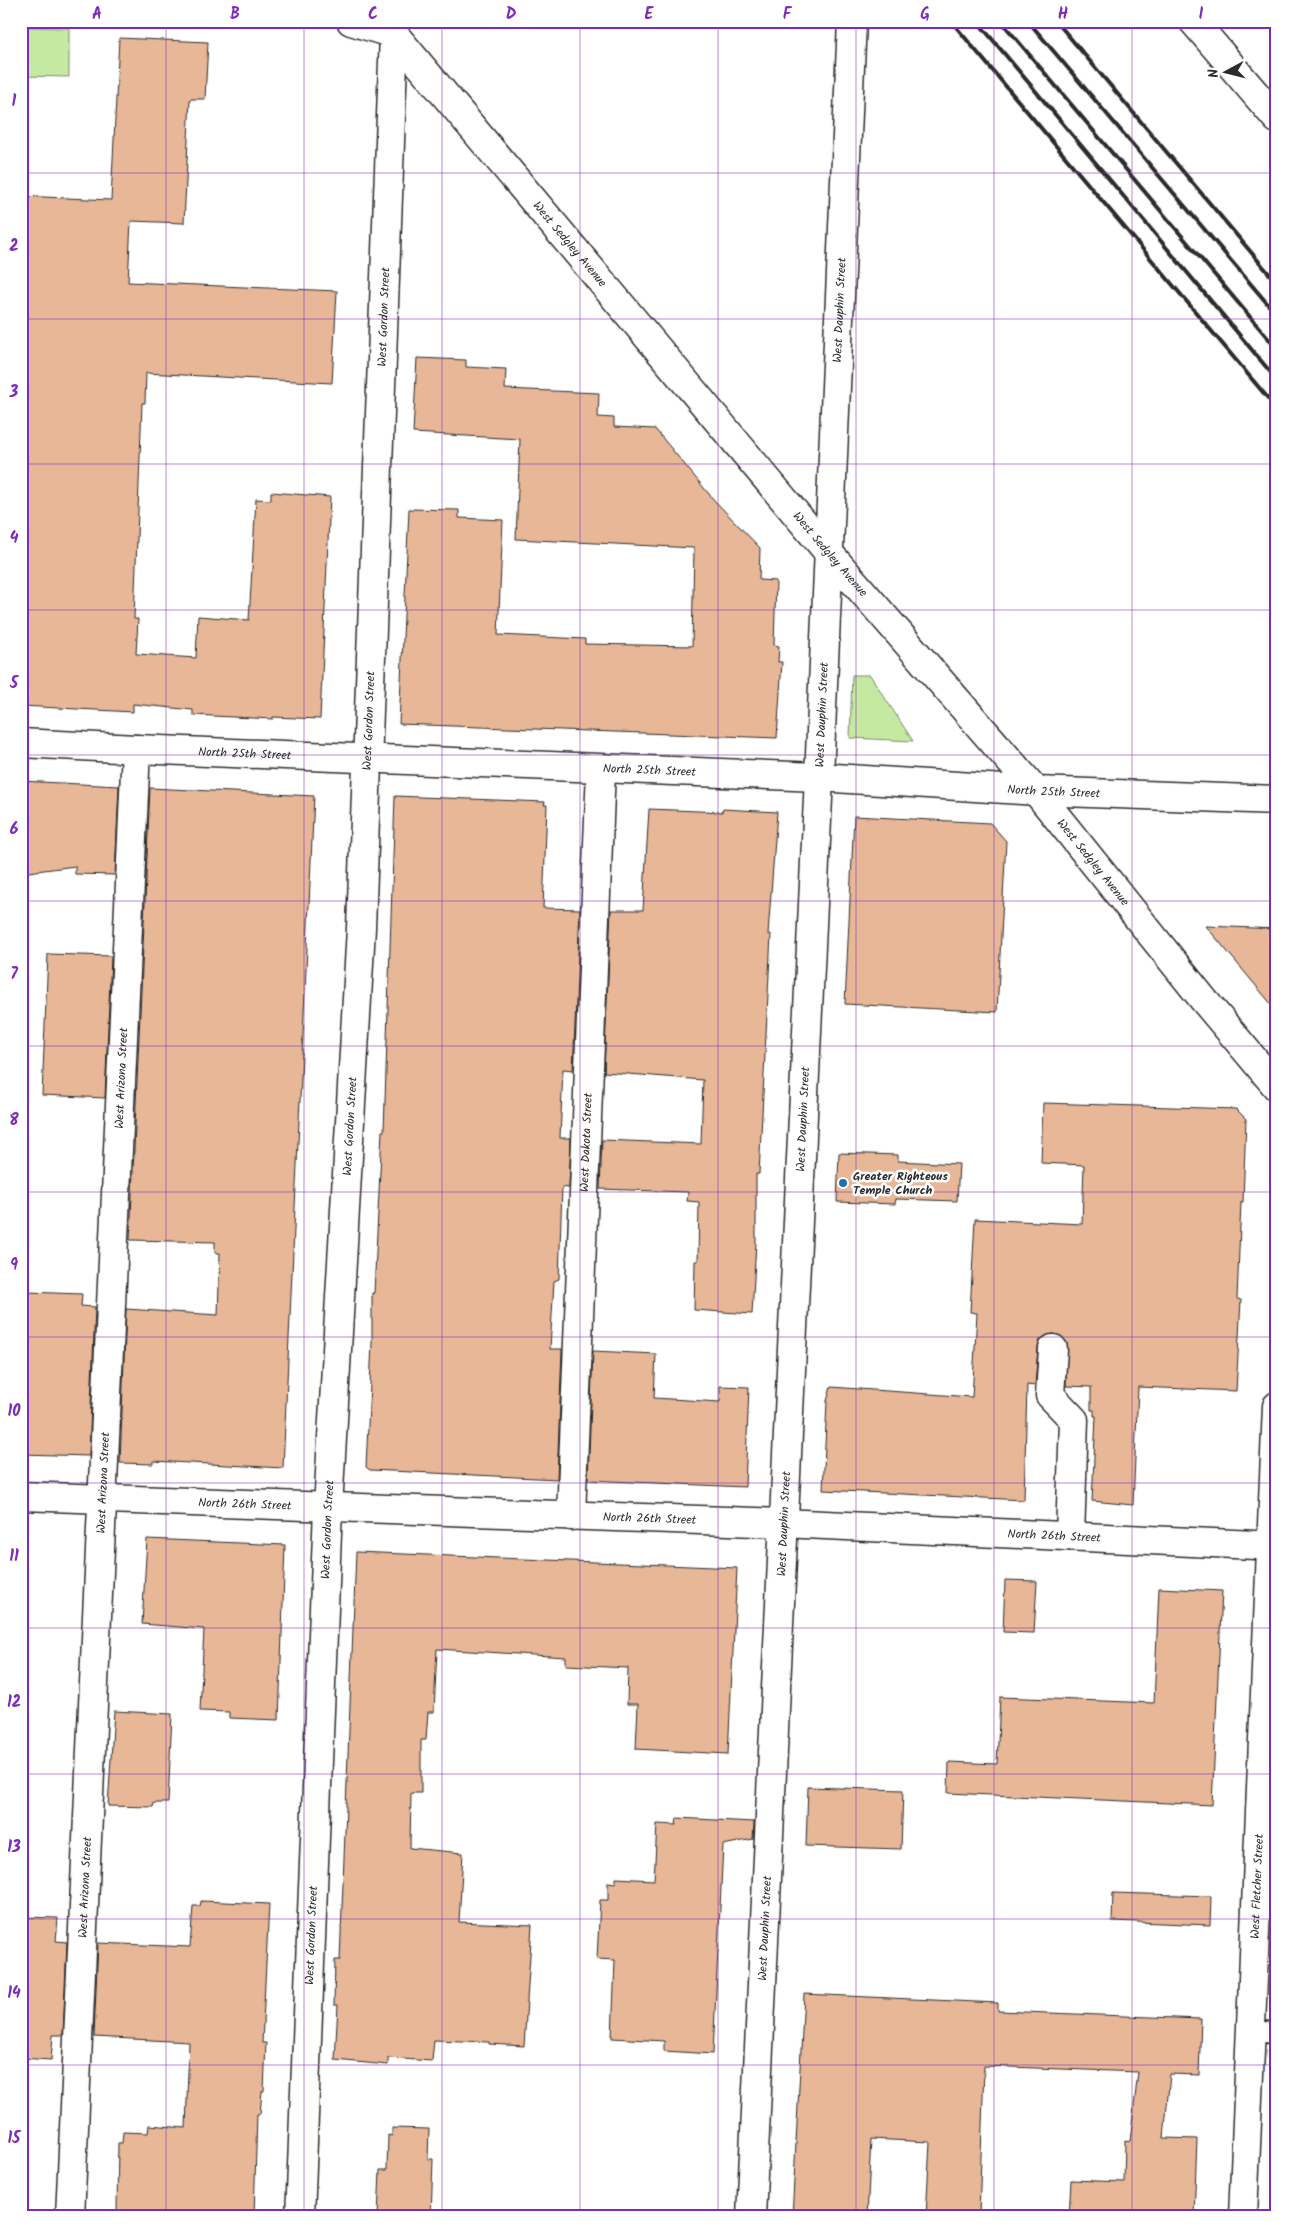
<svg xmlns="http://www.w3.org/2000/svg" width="1298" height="2238" font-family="Kalam,sans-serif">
  <rect width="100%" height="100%" fill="#fff"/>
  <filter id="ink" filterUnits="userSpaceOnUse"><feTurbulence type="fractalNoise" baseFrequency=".02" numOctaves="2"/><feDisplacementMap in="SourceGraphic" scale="10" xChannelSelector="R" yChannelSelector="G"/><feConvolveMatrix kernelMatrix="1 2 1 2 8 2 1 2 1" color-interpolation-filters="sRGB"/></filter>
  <g filter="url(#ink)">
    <g fill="#c6e9a2" stroke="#788a66">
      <path d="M21,27L69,28V77L21,76Z"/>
      <path d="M852,675H870L913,741L850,738Z"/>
    </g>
    <g fill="#e7b798" stroke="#2b2b2b">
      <path d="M119,38L208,42L205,99H190L184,223L131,221L128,282L337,291L332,383L146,373L145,403H142L134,619H138L136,654L196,658L198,616L249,620L256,499L271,500V492L330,497L320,719L273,717V719L193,715V710L133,704V712L21,706V196L111,200Z"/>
      <path d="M417,358L466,360V367L506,369L505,389L599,393L598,417L614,418V427L655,429L714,500L760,548L759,580L776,581L774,645L779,646L778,662H782L777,738L399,724L409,509L459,510V518L503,520L498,635L585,639V644L692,646L694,548L516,539L520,439L413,433Z"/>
      <path d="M21,781L119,786L115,875L75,874V866L21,873Z"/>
      <path d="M150,788L314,796L283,1468L153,1461V1464L120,1463L126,1309L218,1315L220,1253H215V1242L130,1240Z"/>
      <path d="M395,796L545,802L544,805H547L543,908L580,909L573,1070L563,1069L560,1138H571L569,1188L562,1187L559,1279L554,1281L550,1349H562L557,1479L370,1470L366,1467L372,1343V1293H374L382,1131H384Z"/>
      <path d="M649,809L722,812L723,809L777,812L768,934H771L759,1174H756V1242L752,1314L694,1310L695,1261H698L699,1202L687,1201L688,1192L600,1189L602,1140L701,1144L703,1080L604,1072L611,910H643Z"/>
      <path d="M854,816L990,823L1006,841L997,1012L845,1004Z"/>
      <path d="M1206,926L1277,929V1011Z"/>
      <path d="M48,954L111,956L105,1098L42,1095Z"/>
      <path d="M1043,1103L1236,1109L1246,1119L1243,1202H1241L1237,1299L1241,1300L1236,1391L1138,1387L1133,1505L1092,1501L1096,1416H1094V1410H1091V1387L1066,1386L1067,1343L1061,1336L1054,1334L1047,1335L1040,1340L1038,1348L1035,1386L1027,1385L1024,1500L823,1490L827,1401L831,1387L972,1397L977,1313L970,1312L975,1219L1082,1224L1084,1165L1041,1163Z"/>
      <path d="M839,1153L898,1155V1161L959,1164L957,1201L896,1199L895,1204L837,1202Z"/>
      <path d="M26,1292L82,1294L81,1306L95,1307L89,1456L21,1454V1376Z"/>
      <path d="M593,1351L656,1354L654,1398L720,1402V1386L749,1387L745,1487L588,1480Z"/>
      <path d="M147,1539L285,1545L279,1720L229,1718V1712L200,1711L204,1629L142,1624Z"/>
      <path d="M356,1552L737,1568L728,1754L636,1749L638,1704H627L628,1668L566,1665V1657L437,1649L434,1712H428L426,1740H421V1793H411L410,1848L463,1853L459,1922L532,1925L524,2046L489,2044V2042L434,2040L432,2061L388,2058V2065L335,2060L338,2005H334L335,1960H340Z"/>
      <path d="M1005,1580L1037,1581L1034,1633L1003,1632Z"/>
      <path d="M1159,1588L1222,1591L1212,1805L948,1793L949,1762L997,1764L1000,1697L1154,1703Z"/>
      <path d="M114,1711L172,1714L168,1803H154L153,1807L108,1806Z"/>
      <path d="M808,1787L903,1790L901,1849L806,1846Z"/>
      <path d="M677,1818L754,1822L753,1839L723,1845L713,2054L664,2051V2041L612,2038L615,1960L597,1959L600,1900H608V1882L616,1883V1878L654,1880L657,1824L676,1825Z"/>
      <path d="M1113,1893L1211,1896L1210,1925L1112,1921Z"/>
      <path d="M201,1901L269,1904L262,2043H266L264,2091H262L260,2114H257L254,2217L117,2212L118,2143H122L123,2132L148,2133L149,2125L186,2128L189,2042L94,2037L98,1943L190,1947L193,1906H200Z"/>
      <path d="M21,1917L58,1918L56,1941L67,1942L63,2035H53L51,2060L21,2058Z"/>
      <path d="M804,1994L998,2003V2011L1201,2019L1199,2075L1170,2074L1164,2138L1197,2139L1194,2217H1069L1071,2180L1124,2182L1125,2140L1130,2141L1138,2072L984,2066L979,2217H926L930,2142L871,2139L867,2217H792Z"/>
      <path d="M392,2128L429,2129L428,2159H433L431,2217H378L380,2170H387L388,2135L392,2136Z"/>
    </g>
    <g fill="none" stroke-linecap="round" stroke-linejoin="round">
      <defs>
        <path id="service" d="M1250,2031L1277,2033"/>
        <g id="minor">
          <path d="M1193,21L1277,119"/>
          <path id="s1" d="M21,743L136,749L819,777L1036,791L1277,800"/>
          <path d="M1053,1349L1050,1395L1074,1420L1070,1536"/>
          <path id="s2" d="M21,1496L782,1523L1277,1546"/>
          <path id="s3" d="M571,1516L601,769"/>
          <path id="s4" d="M70,2217L136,749"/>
          <path id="s5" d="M300,2217L328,1508L361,928L394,34L351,21"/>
          <path id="s6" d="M1243,2217L1277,1406"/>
        </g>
        <g id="tertiary">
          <path id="s7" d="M383,21L828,552L1036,791L1203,999L1277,1087"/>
          <path id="s8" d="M751,2217L819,777L852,21"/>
        </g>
      </defs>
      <use href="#service" stroke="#2b2b2b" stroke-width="24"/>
      <use href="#minor" stroke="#2b2b2b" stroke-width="31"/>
      <use href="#tertiary" stroke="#2b2b2b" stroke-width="31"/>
      <use href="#service" stroke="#fff" stroke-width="20"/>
      <use href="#minor" stroke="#fff" stroke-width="28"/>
      <use href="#tertiary" stroke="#fff" stroke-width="28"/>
      <g stroke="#2b2b2b" stroke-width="4">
        <path d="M951,21L1277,409"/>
        <path d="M977,21L1277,380"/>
        <path d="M1001,21L1277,349"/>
        <path d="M1028,21L1277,315"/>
        <path d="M1056,21L1277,283"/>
      </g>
    </g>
  </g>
  <path fill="none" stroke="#7b2cbf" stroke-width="1" stroke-opacity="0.55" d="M166,21V2217M304,21V2217M442,21V2217M580,21V2217M718,21V2217M856,21V2217M994,21V2217M1132,21V2217M21,173H1277M21,319H1277M21,464H1277M21,610H1277M21,755H1277M21,901H1277M21,1046H1277M21,1192H1277M21,1337H1277M21,1483H1277M21,1628H1277M21,1774H1277M21,1919H1277M21,2065H1277"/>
  <circle fill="#1f6fb2" stroke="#fff" stroke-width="2" cx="843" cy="1183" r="5"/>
  <g text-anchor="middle" stroke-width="5" stroke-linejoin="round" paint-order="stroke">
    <g font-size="12" fill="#2b2b2b" stroke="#fff">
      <text dy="4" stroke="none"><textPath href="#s7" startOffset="291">West Sedgley Avenue</textPath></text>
      <text dy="4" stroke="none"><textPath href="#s8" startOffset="1909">West Dauphin Street</textPath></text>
      <text dy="4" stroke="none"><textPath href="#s5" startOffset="1902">West Gordon Street</textPath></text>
      <text dy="4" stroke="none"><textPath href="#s7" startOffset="696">West Sedgley Avenue</textPath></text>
      <text dy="4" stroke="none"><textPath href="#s8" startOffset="1504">West Dauphin Street</textPath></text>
      <text dy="4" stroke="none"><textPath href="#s5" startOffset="1498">West Gordon Street</textPath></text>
      <text dy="4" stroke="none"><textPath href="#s1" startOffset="224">North 25th Street</textPath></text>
      <text dy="4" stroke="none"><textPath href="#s1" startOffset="629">North 25th Street</textPath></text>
      <text dy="4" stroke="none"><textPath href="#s1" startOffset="1034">North 25th Street</textPath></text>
      <text dy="4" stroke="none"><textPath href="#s7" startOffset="1101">West Sedgley Avenue</textPath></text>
      <text dy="4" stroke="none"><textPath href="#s4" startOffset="1140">West Arizona Street</textPath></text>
      <text dy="4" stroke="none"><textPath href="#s8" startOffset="1099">West Dauphin Street</textPath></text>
      <text dy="4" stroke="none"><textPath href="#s5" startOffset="1092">West Gordon Street</textPath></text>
      <text dy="4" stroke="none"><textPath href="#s3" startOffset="374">West Dakota Street</textPath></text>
      <text dy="4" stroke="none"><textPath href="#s4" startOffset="735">West Arizona Street</textPath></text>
      <text dy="4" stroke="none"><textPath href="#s2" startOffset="224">North 26th Street</textPath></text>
      <text dy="4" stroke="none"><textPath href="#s2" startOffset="629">North 26th Street</textPath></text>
      <text dy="4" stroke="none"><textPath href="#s8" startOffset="694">West Dauphin Street</textPath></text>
      <text dy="4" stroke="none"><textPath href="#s5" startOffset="688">West Gordon Street</textPath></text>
      <text dy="4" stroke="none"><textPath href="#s2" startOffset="1034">North 26th Street</textPath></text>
      <text dy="4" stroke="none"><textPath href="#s6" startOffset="331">West Fletcher Street</textPath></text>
      <text dy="4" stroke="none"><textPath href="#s4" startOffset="330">West Arizona Street</textPath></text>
      <text dy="4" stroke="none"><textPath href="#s8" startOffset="289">West Dauphin Street</textPath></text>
      <text dy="4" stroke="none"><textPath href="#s5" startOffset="282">West Gordon Street</textPath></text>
    </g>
    <g font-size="12" font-weight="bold" fill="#2b2b2b" stroke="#fff" text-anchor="start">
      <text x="853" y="1180">Greater Righteous<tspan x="853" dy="14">Temple Church</tspan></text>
    </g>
  </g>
  <rect width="1298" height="2238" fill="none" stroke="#fff" stroke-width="55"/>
  <g transform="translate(1226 72) rotate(263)" stroke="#ffffff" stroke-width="4" paint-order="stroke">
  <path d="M0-4L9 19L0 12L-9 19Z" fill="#2b2b2b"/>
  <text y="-8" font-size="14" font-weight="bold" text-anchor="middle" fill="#2b2b2b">N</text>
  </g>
  <rect x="28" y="28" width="1242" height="2182" fill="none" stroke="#7b2cbf" stroke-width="2"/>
  <g font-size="16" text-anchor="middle" font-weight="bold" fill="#7b2cbf">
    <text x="97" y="19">A</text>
    <text x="235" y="19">B</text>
    <text x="373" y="19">C</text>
    <text x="511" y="19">D</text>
    <text x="649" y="19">E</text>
    <text x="787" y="19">F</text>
    <text x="925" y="19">G</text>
    <text x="1063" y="19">H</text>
    <text x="1201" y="19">I</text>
    <text x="14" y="106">1</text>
    <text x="14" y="251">2</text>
    <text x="14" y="397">3</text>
    <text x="14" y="543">4</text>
    <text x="14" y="688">5</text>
    <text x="14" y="834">6</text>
    <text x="14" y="979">7</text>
    <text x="14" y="1125">8</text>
    <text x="14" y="1270">9</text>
    <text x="14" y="1416">10</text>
    <text x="14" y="1561">11</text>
    <text x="14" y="1707">12</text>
    <text x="14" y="1852">13</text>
    <text x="14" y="1998">14</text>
    <text x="14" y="2143">15</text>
  </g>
</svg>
